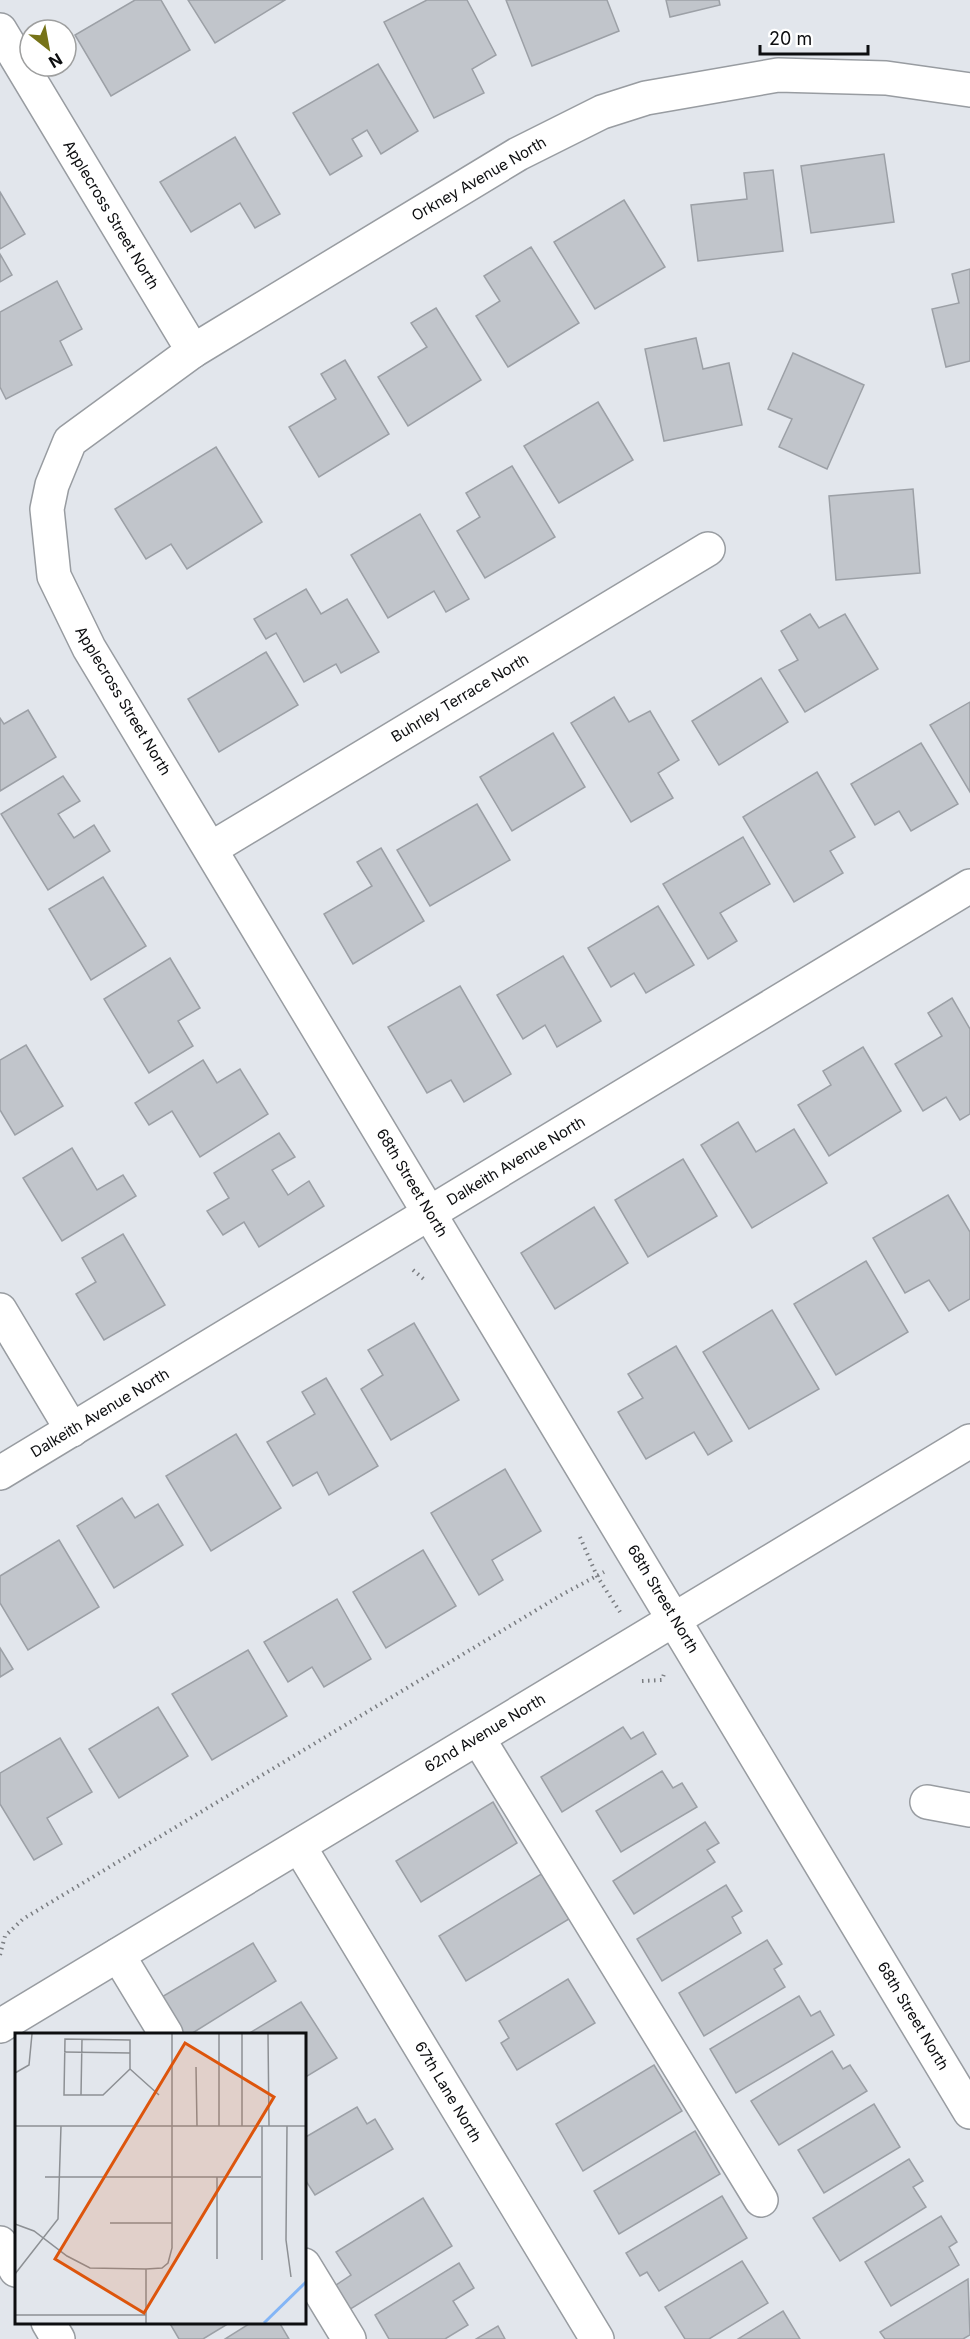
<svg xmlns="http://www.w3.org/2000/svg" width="970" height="2339" font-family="Inter,sans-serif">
  <rect width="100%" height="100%" fill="#e2e6ec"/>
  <g fill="#c1c5cb" stroke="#9ca0a6" stroke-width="1.5">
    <path d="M135,0H161L190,50L111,96L75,35Z"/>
    <path d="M188,0H285L215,43Z"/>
    <path d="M427,0H467L496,55L472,69L484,93L434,118L384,22Z"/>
    <path d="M506,0H607L619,31L532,66Z"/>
    <path d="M666,0H719L720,5L670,17Z"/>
    <path d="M378,64L418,131L381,154L367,130L352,139L362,156L330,175L293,113Z"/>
    <path d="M235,137L280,214L255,228L240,203L191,232L160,182Z"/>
    <path d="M884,154L894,222L811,233L801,166Z"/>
    <path d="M773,170L783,251L698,261L691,205L747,199L744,173Z"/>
    <path d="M0,192L25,234L0,249Z"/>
    <path d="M624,200L665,267L595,309L554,242Z"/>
    <path d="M531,247L579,323L508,367L476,316L500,301L484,276Z"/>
    <path d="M0,254L12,275L0,282Z"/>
    <path d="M970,269V361L946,367L932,309L959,303L952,274Z"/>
    <path d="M57,281L82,329L60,341L72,365L6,399L0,387V312Z"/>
    <path d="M436,308L481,380L408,426L378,377L427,347L411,323Z"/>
    <path d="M696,338L703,369L729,363L742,425L664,441L645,349Z"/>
    <path d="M793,353L864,385L827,469L779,447L792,419L768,409Z"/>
    <path d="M345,360L389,434L319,477L289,427L336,399L321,374Z"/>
    <path d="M598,402L633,460L559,503L524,446Z"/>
    <path d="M216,447L262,522L187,569L171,544L146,559L115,509Z"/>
    <path d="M512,466L555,537L485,578L457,531L480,517L466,493Z"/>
    <path d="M913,489L920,573L836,580L829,496Z"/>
    <path d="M420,514L469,599L446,612L434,591L388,618L351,555Z"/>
    <path d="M306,589L321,614L347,599L379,652L341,673L336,664L304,682L276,633L266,639L254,619Z"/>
    <path d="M810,614L819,628L845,614L878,669L805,712L779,670L798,660L781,631Z"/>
    <path d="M266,652L298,705L219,752L188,699Z"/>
    <path d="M761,678L788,722L719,765L692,721Z"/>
    <path d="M614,697L629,722L650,711L679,760L658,773L673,798L631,822L571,723Z"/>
    <path d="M970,702V792L930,725Z"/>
    <path d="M28,710L56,757L0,791V718L4,724Z"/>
    <path d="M553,733L585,787L512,831L480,777Z"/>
    <path d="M921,743L958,804L911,831L899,811L875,825L851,784Z"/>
    <path d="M817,772L855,837L830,851L843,873L794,902L743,817Z"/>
    <path d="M63,776L80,801L58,814L74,838L94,825L110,851L48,890L1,814Z"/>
    <path d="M477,804L510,860L430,906L397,850Z"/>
    <path d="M743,837L770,884L720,913L737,941L708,959L663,884Z"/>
    <path d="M381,848L424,921L353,964L324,914L372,886L357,862Z"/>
    <path d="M103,877L146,946L91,980L49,909Z"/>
    <path d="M658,906L694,965L646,993L634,973L611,987L588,948Z"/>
    <path d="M563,956L601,1021L557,1047L545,1025L523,1039L497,995Z"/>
    <path d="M170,958L200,1008L178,1021L193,1046L149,1073L104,999Z"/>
    <path d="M460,986L511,1074L464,1102L451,1080L427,1093L388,1027Z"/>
    <path d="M952,998L970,1029V1114L960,1120L946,1097L923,1111L895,1064L942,1036L928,1013Z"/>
    <path d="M26,1045L63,1106L15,1135L0,1110V1060Z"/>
    <path d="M863,1047L901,1111L829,1156L798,1105L831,1085L823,1071Z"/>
    <path d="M203,1060L217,1083L240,1069L268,1114L200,1157L172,1111L149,1125L135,1103Z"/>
    <path d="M738,1122L756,1152L794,1129L827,1183L752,1228L701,1145Z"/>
    <path d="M279,1133L295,1157L272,1170L288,1195L309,1181L324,1206L259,1247L244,1222L223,1235L207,1211L229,1198L214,1173Z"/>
    <path d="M72,1148L97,1190L123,1175L136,1196L62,1241L23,1178Z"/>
    <path d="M683,1159L717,1216L648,1257L615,1200Z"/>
    <path d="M948,1195L970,1232V1299L949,1311L929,1280L905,1293L873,1238Z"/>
    <path d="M594,1207L628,1263L555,1309L521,1253Z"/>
    <path d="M123,1234L165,1305L104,1340L76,1294L96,1282L82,1258Z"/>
    <path d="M866,1261L908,1332L836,1375L794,1304Z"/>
    <path d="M772,1310L819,1389L749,1429L703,1352Z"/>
    <path d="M414,1323L459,1400L391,1440L361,1389L383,1375L368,1350Z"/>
    <path d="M676,1346L732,1441L708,1455L694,1432L646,1459L618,1412L643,1398L628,1374Z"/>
    <path d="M326,1378L378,1466L329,1495L317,1472L293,1486L267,1442L315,1414L302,1392Z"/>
    <path d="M236,1434L281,1508L211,1551L166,1476Z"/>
    <path d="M505,1469L541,1531L492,1560L503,1580L479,1595L431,1513Z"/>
    <path d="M122,1498L135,1518L158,1504L183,1545L114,1588L77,1526Z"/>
    <path d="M59,1540L99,1607L28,1650L0,1603V1576Z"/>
    <path d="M423,1550L456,1606L386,1648L353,1592Z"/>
    <path d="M337,1599L371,1659L324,1687L312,1667L288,1682L264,1642Z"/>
    <path d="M0,1648L13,1669L0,1677Z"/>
    <path d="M248,1650L287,1716L212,1760L172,1694Z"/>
    <path d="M158,1707L188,1756L119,1798L89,1749Z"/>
    <path d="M623,1727L631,1739L643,1732L656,1754L562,1812L541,1777Z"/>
    <path d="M60,1738L92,1792L47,1818L62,1844L34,1860L0,1804V1773Z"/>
    <path d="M662,1771L673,1788L682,1783L697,1807L621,1852L596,1811Z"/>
    <path d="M493,1802L517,1843L421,1902L396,1861Z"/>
    <path d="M705,1822L719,1843L707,1850L715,1862L634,1914L613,1881Z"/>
    <path d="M543,1873L569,1919L466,1981L439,1936Z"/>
    <path d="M726,1885L742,1911L732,1917L741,1933L662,1981L637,1939Z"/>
    <path d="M767,1940L782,1964L774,1969L785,1987L704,2036L679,1993Z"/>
    <path d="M253,1943L276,1981L191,2034H175L155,2001Z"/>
    <path d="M568,1979L595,2023L517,2070L501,2043L509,2038L499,2021Z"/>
    <path d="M799,1996L811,2016L820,2011L834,2035L736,2093L710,2049Z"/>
    <path d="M301,2002L337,2058L304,2078V2034H248Z"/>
    <path d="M832,2051L843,2069L850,2065L867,2091L779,2145L751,2101Z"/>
    <path d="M654,2065L682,2111L583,2171L556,2124Z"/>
    <path d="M874,2104L900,2147L824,2193L798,2150Z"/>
    <path d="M357,2107L367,2124L375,2119L393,2149L315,2195L304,2178V2138Z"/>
    <path d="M695,2131L720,2174L619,2234L594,2191Z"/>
    <path d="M909,2159L923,2181L913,2187L926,2207L840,2261L813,2218Z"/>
    <path d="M722,2196L747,2238L659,2291L647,2272L640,2276L626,2253Z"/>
    <path d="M423,2198L452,2246L344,2313L330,2289L351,2275L336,2252Z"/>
    <path d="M941,2216L957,2242L949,2247L959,2265L891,2306L865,2262Z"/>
    <path d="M742,2261L768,2303L709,2339H685L665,2307Z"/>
    <path d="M459,2263L474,2288L453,2301L468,2325L445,2339H389L375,2315Z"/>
    <path d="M968,2279L970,2335L963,2339H885L880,2332Z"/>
    <path d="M783,2311L800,2339H738Z"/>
    <path d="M169,2322H231L203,2339H179Z"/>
    <path d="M252,2322H279L289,2339H225Z"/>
    <path d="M498,2326L505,2339H476Z"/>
  </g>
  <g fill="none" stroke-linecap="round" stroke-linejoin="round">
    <defs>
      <g id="minor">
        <path d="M0,30L193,351"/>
        <path d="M970,90L886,78L778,75L646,98L602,112L518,154L193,351L70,441L52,485L47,509L54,576L89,648L970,2112"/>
        <path d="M212,848L708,549"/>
        <path d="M0,1310L72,1430"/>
        <path d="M0,1473L970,886"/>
        <path d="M478,1738L761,2200"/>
        <path d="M927,1802L970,1810"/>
        <path d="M299,1846L597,2339"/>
        <path d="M118,1955L166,2034"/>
        <path d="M0,2026L970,1441"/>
        <path d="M0,2243L16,2270"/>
        <path d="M304,2265L349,2339"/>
        <path d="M48,2322L58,2339"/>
      </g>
    </defs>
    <use href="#minor" stroke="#989ca1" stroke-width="36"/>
    <g stroke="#7a7d81" stroke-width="4" stroke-dasharray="1.5 4.5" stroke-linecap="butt">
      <path d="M413,1270L426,1281"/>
      <path d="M580,1537L597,1576L620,1612"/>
      <path d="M642,1681L662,1680L664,1674"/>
      <path d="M0,1955L5,1936L23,1919L563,1594L604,1572"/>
    </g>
    <use href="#minor" stroke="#fff" stroke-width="33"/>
  </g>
  <g text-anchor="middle" stroke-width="5" stroke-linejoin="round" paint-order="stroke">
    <g font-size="15" fill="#0d0e10" stroke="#fff">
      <text transform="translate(479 179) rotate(-30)" y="5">Orkney Avenue North</text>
      <text transform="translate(111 215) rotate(59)" y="5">Applecross Street North</text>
      <text transform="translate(460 698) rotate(-31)" y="5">Buhrley Terrace North</text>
      <text transform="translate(123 701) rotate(59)" y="5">Applecross Street North</text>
      <text transform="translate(516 1161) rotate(-31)" y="5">Dalkeith Avenue North</text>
      <text transform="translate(412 1183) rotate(59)" y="5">68th Street North</text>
      <text transform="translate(100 1413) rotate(-31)" y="5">Dalkeith Avenue North</text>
      <text transform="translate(663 1599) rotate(59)" y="5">68th Street North</text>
      <text transform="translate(485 1733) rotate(-31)" y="5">62nd Avenue North</text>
      <text transform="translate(913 2016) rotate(59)" y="5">68th Street North</text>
      <text transform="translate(448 2092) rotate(59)" y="5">67th Lane North</text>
    </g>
  </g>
  <g transform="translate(15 2033)">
    <rect width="291" height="291" fill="#e2e6ec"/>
    <path fill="none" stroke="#83b5f6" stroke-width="3" d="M249,290L291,249"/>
    <path fill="none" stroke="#8d9094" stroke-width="1.5" d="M204,1V93M227,1V93M253,1L254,93M49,19L115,20M181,34L182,93M115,36L88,62H49L50,6L115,7V36L144,62M0,40L14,32L17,1M66,62L67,6M0,93H291M272,93L271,207L276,244M30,144H246M95,190H157M0,191L19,198L52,223L75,235L131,236L147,235L153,230L157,215V1M202,226V144M247,227V93M0,241L43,186L46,93M0,282H131M131,290V236"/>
    <path fill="#dd550c" fill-opacity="0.15" stroke="#dd550c" stroke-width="3" d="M170,10L259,64L129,280L40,226Z"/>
    <rect width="291" height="291" fill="none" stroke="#0d0e10" stroke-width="3"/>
  </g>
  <g transform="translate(48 48) rotate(149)"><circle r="28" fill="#ffffff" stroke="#9e9f9f" stroke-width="1.5"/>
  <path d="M0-4.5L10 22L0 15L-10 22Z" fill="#767318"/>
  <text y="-9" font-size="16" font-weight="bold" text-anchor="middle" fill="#0d0e10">N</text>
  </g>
  <path d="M760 45v9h108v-9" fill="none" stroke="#0d0e10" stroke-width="3"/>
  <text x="769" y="45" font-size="18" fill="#0d0e10" stroke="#ffffff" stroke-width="4.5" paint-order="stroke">20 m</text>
</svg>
